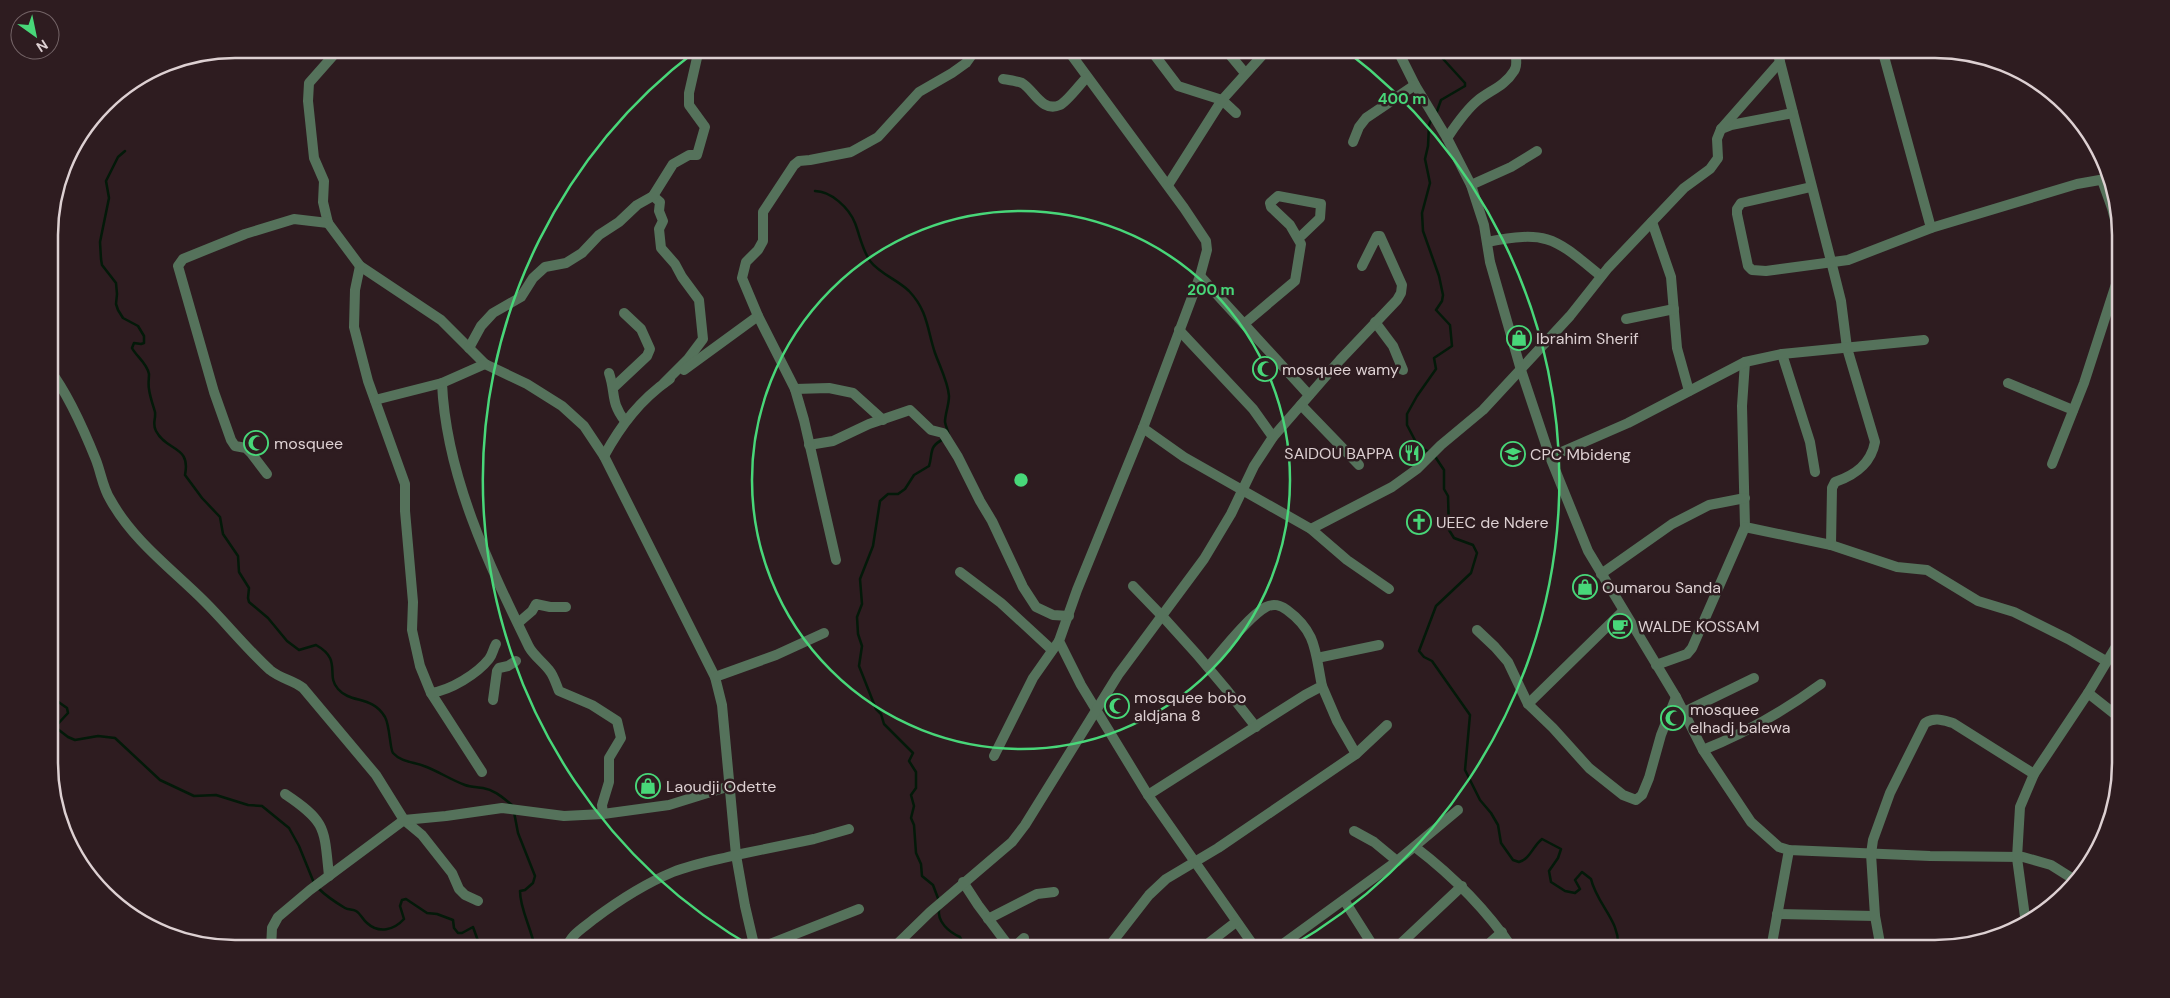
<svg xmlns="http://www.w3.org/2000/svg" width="2170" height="998" font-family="'DM Sans',sans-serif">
  <rect width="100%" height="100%" fill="#2e1c20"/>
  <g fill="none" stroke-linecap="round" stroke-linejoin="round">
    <g stroke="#031909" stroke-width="2.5">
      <path d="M1434,49L1465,83V86L1441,100L1436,114"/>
      <path d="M125,151L118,157L106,181L109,198L100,242L101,259L102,265L116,283L117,294L116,304L118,310L123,318L138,326L144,336V343L141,344L134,343L132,348C136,356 147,363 149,374C149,379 148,384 149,389C150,397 153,405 155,412C156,419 152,424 156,431C167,452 191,445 185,475L202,498L220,517L223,534L238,556L239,572L249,588L248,598L249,602L268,618L287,641L299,650L316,645C343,660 325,675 338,689C351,704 372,695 385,717C390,726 390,750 393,753C401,762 414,762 424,766C438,771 451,780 465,785C470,787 477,787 483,788C495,790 503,798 512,805"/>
      <path d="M815,191C831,191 849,208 855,223C860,236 862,249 870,261C880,274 898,280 909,291C928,311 927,329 935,353C940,367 948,382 949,396C949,405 945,414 945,422C946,428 949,432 949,437"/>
      <path d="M1429,452L1418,446L1407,425V414L1417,396L1436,369L1434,358L1452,346L1450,325L1436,310L1442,301L1443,295L1439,276L1423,231L1422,213L1430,183L1425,159L1428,146L1429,125L1432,118"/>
      <path d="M1434,455L1444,470V489L1448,496L1449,530L1454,538L1473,545L1477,553L1471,573L1436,606L1419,651L1424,657L1432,661L1470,715L1465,770L1480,800L1491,813L1498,825L1501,843L1513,860L1519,862C1530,859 1533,846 1542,839L1561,849L1558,858L1549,871L1551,882L1565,891L1575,893L1580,889L1575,880L1582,872L1591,879C1597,905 1621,921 1618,949"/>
      <path d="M50,692L57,701L67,708L68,713L55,727L68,737L75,740L98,736L115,738L160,780L194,796L216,795L248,805L262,806L289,828L299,846L314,883"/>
      <path d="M514,812L518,833L535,876L533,883L525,890L520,891C520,910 532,929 535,949"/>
      <path d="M318,888C326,896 335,902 345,908C348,910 353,909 356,911C361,914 363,920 367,923C379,934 394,930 404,919L400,906L402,900L406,899L427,913L437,914L453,920L454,928L458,933H462L473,927L481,949"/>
      <path d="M939,901L933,885L922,876L921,864L916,853L914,825L911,818L914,806L911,795L916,788V772L909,761L913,753L884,724L881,714L876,709L859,666L862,646L858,634L857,617L862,604L860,579L873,546L880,501L888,494H898L905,489L914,475L929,466C933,454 928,446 944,439"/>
      <path d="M939,909C937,922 949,932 960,937L966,949"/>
    </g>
    <g stroke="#55725b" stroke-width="10">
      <path d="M995,49L1014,53L1023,49"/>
      <path d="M1067,49L1184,208L1206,241L1207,250L1200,276L1143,428L1077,590L1059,641L1081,685L1148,795L1256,949"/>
      <path d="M1150,49L1178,86L1222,100L1236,113"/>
      <path d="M1225,49L1245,73"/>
      <path d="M1397,49L1415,85L1447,138L1471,185L1484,225L1490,262L1521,370L1550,457L1588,551L1676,697L1703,750L1751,822L1779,847L1789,850L1930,856L2023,857L2051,865L2078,882"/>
      <path d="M1780,49L1778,54L1831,261L1841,301L1847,348L1875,442C1871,464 1855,475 1835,482L1832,488L1831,545"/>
      <path d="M1882,49L1931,228"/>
      <path d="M1003,79C1009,80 1017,81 1022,83C1034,90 1042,113 1060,105C1067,102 1081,83 1087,77"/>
      <path d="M1721,129L1731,125L1793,113"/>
      <path d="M1447,138C1456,125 1465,111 1477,101C1489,91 1505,86 1514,71C1519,64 1514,57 1517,49"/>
      <path d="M1353,142L1359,127L1366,118L1415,85"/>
      <path d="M2102,180L2112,208L2120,239"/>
      <path d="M1168,185L1222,100L1268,49"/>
      <path d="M1471,185L1511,167L1537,151"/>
      <path d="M1811,187L1741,203L1737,209V214L1748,266L1752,270L1766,271L1848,260L1931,228L2077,184L2111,178"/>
      <path d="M653,196L660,202L659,211L663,221L659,229L661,248L675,264L682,277L699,300L703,339L688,359L664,383"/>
      <path d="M1652,222L1671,277L1677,348L1689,391"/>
      <path d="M328,223L360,266L441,320L485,364L527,384L562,406L584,426L604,456L715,677L722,705L736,855L814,839L849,829"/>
      <path d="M328,223L323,202L324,181L314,158L308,101L309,83L339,49"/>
      <path d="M1487,242C1549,230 1554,238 1601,276"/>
      <path d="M360,266L355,290L354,327L368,381L405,484V511L413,602L412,630L420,666L431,693L482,772"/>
      <path d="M1200,276L1309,395"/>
      <path d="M1626,319L1674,309"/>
      <path d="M1375,322L1393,346L1403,370"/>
      <path d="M1244,324L1295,281L1301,244L1290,225L1271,207L1270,203L1278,196L1321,204L1320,218L1298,239"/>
      <path d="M1179,330L1253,409L1273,437"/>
      <path d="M469,348L481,326L493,313L521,297L533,278L545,267L566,263L582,253L599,235L619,222L637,205L653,196L673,164L689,155H697L705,127L689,105V93L699,49"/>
      <path d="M1782,354L1810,442L1815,472"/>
      <path d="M1745,362L1742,406L1745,527L1831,545L1897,567L1927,570L1978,601L2014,612L2068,639L2106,661"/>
      <path d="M485,364L442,383C446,476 489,565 529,647C534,656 543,662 549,670C554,676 556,684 559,691L592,705L617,721L621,738L609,758V782L602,805L603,814"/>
      <path d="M49,369C69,395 84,430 96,460C101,473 103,488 110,499C133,541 172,569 205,602C227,624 247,649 270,670C281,679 293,680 303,688L376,775L404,820L422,835L452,873L459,889L465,895L478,901"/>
      <path d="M684,370L758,316"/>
      <path d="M609,373C616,393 610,402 625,421"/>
      <path d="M2008,383L2073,410"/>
      <path d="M614,387L647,356L650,349L641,329L624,313"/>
      <path d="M795,389L829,388L853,393L883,420"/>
      <path d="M375,400L442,383"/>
      <path d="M1301,405L1359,465"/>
      <path d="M1143,428L1184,457L1311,529L1347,560L1389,589"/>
      <path d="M809,445L833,441L869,424L910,410L931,430L943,433L958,457L980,501L992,521L1023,587L1036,607L1053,615L1069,616"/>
      <path d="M604,456C621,425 640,400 670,379"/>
      <path d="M1550,457L1628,423L1745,362L1782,354L1924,340"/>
      <path d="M2052,464L2084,383L2118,278L2120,262"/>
      <path d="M267,474L251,453L246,448L235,446L231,440L214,392L178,266L183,259L245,234L294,219L328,223"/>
      <path d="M1311,529L1392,487L1417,469L1441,445L1483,410L1570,316L1608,268L1684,188L1710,169L1718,158L1717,139L1721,129L1780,62"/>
      <path d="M836,560L804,420L795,389L758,316L742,278L746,262L758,250L763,241V212L794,165L799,161L810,160L851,152L878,137L919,92L952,73L966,63L976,49"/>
      <path d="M960,572L1001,603L1052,650"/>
      <path d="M1601,574L1672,524L1709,505L1745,498"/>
      <path d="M1133,586C1177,630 1218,677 1256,727"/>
      <path d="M518,623L532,611L536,604L550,607H566"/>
      <path d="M1477,630L1495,647L1508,662L1528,704L1553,728L1589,768L1623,795L1636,800L1642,795L1649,778L1661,735L1676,697"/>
      <path d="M1317,658L1379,645"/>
      <path d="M1656,665L1687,654L1692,648L1745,527"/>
      <path d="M715,677L776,655L824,633"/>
      <path d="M1322,686L1337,721L1356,754"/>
      <path d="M431,693C451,690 477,674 489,659C493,654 493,649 496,644"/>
      <path d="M2088,693L2121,719"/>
      <path d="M493,700L497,671L499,668L508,666L516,661"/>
      <path d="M1528,704L1623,611"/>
      <path d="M1684,712L1754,678"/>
      <path d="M1703,750C1746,733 1784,711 1821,684"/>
      <path d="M994,756L1033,678L1059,641"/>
      <path d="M285,794C327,822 324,828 329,876"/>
      <path d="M1148,795L1305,695L1322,686C1315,652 1317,632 1287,610C1280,605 1274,603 1266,607C1249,616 1221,652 1208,667"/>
      <path d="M1354,831L1374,842L1397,861"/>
      <path d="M1415,847C1453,876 1486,909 1513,949"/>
      <path d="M963,882L978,905L1011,949"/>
      <path d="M1344,900L1375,949"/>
      <path d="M1777,914L1875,916"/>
      <path d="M988,919L1037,894L1054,892"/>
      <path d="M2026,924L2017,858L2020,807L2034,774L2088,693L2121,638"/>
      <path d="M271,949L272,928L278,917L310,890L404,820L446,816L502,808L564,816L603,814L669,805L730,786"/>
      <path d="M566,949C571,934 582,929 594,919C618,901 644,884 673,872C693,864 716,860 736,855L745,906L755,949"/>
      <path d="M757,949L859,909"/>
      <path d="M892,949L930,912L1012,842L1025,825L1118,675L1204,559L1231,514L1254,466L1273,437L1340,360L1397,300L1401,293L1402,285L1380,236H1377L1362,266"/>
      <path d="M1012,949L1024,938"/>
      <path d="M1107,949L1149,895L1166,879L1218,848L1356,754L1387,725"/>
      <path d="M1201,949L1236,922"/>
      <path d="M1276,949L1397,861L1458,810"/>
      <path d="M1395,949L1462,886"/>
      <path d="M1483,949L1502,932"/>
      <path d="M1771,949L1789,850"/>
      <path d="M1881,949L1875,916L1871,854L1873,840L1890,793L1925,723C1935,717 1942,720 1953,723L2034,774"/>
    </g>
  </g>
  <g fill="none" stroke="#48d779" stroke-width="2.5">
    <circle cx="1021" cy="480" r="269"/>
    <path d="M756 949A539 539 0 0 1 697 50M1345 50A539 539 0 0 1 1290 947"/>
  </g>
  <defs>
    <symbol id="shop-ring" viewBox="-11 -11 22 22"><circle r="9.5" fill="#2e1c20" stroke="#48d779" stroke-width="1.5"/><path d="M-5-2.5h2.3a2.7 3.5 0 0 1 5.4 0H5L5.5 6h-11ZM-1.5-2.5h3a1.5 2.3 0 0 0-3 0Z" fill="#48d779"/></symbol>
    <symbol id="mosque-ring" viewBox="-11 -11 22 22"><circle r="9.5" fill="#2e1c20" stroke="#48d779" stroke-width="1.5"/><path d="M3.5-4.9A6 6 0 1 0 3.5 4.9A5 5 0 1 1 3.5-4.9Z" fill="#48d779"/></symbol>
    <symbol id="restaurant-ring" viewBox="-11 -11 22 22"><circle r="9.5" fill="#2e1c20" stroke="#48d779" stroke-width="1.5"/><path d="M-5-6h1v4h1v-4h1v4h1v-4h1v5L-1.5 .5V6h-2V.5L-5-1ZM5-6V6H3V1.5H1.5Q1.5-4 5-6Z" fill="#48d779"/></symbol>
    <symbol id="school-ring" viewBox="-11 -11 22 22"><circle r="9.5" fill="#2e1c20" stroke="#48d779" stroke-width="1.5"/><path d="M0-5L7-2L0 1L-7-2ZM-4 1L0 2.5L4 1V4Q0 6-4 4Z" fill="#48d779"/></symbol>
    <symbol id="church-ring" viewBox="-11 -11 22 22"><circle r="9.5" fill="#2e1c20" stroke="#48d779" stroke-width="1.5"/><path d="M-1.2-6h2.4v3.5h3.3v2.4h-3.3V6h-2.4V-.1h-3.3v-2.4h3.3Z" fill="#48d779"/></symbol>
    <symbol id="cafe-ring" viewBox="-11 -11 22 22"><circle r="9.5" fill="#2e1c20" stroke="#48d779" stroke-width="1.5"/><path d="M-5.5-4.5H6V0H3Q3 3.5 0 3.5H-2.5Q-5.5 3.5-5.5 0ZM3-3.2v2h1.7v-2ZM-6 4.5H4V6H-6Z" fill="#48d779"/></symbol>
  </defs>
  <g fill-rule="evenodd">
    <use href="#shop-ring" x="1505" y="324" width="28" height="28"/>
    <use href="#mosque-ring" x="1251" y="355" width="28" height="28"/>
    <use href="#mosque-ring" x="242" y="429" width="28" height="28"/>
    <use href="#restaurant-ring" x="1398" y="439" width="28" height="28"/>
    <use href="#school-ring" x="1499" y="440" width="28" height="28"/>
    <use href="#church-ring" x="1405" y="508" width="28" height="28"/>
    <use href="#shop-ring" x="1571" y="573" width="28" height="28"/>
    <use href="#cafe-ring" x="1606" y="612" width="28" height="28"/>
    <use href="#mosque-ring" x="1103" y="692" width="28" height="28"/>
    <use href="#mosque-ring" x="1659" y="704" width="28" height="28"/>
    <use href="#shop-ring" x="634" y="772" width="28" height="28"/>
  </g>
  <g text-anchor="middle" stroke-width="5" stroke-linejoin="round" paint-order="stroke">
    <g font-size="16" fill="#ddd0d2" stroke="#2e1c20" text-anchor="start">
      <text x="1536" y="344">Ibrahim Sherif</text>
      <text x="1282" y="375">mosquee wamy</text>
      <text x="274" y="449">mosquee</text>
      <text x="1394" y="459" text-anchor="end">SAIDOU BAPPA</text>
      <text x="1530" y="460">CPC Mbideng</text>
      <text x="1436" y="528">UEEC de Ndere</text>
      <text x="1602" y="593">Oumarou Sanda</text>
      <text x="1638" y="632">WALDE KOSSAM</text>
      <text x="1134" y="703">mosquee bobo<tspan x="1134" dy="18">aldjana 8</tspan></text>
      <text x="1690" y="715">mosquee<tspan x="1690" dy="18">elhadj balewa</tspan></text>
      <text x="666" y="792">Laoudji Odette</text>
    </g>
  </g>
  <path d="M0 0H2170V998H0ZM235 58H1935A177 177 0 0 1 2112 235V763A177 177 0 0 1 1935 940H235A177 177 0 0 1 58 763V235A177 177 0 0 1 235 58Z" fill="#2e1c20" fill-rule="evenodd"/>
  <path fill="none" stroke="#ddd0d2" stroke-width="2.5" d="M235 58H1935A177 177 0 0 1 2112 235V763A177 177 0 0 1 1935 940H235A177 177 0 0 1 58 763V235A177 177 0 0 1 235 58Z"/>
  <circle cx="1021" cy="480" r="8" fill="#48d779" stroke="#2e1c20" stroke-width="2.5"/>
  <g font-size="15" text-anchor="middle" font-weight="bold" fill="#48d779" stroke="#2e1c20" stroke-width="5" stroke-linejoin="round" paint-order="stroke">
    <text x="1402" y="104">400 m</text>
    <text x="1211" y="295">200 m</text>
  </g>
  <g transform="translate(35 35) rotate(147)"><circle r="24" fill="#2e1c20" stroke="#746467"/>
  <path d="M0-4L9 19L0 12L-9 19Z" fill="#48d779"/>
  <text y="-8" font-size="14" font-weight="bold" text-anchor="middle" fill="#ddd0d2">N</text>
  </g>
</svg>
